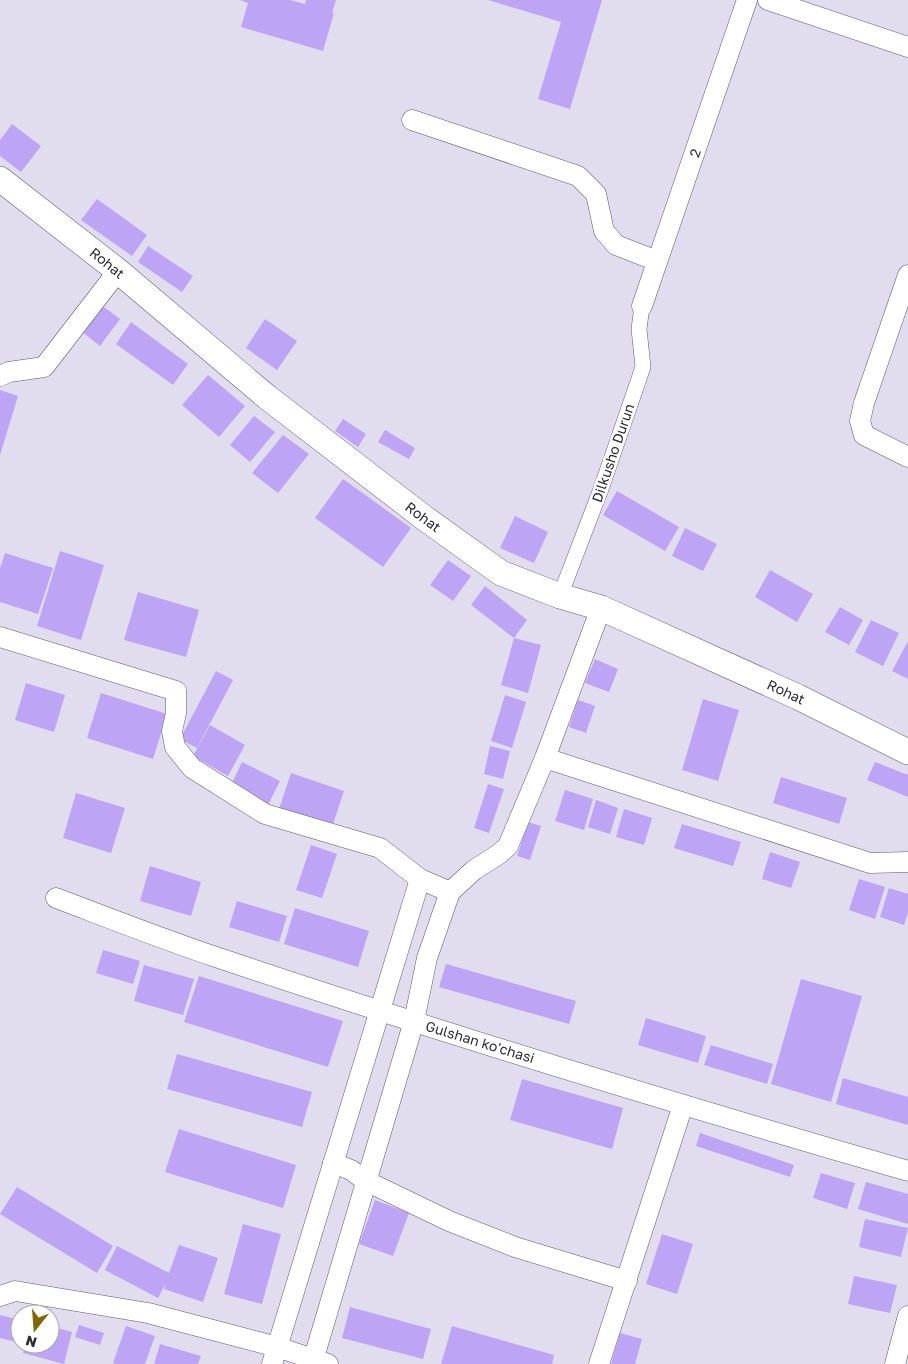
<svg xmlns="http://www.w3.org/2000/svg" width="908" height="1364" font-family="'Golos Text',sans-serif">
  <rect width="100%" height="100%" fill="#e1dcee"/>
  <g fill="#bea4f4">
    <path d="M240,0H290L305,4L306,0H336L332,13H334L323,51L241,27L248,3Z"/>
    <path d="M488,0H602L570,109L538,99L561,22Z"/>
    <path d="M12,124L41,146L21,172L0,156V140Z"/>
    <path d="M97,199L147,235L132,256L81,220Z"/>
    <path d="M148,246L193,276L182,292L138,262Z"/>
    <path d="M100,304L120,319L100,346L81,331Z"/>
    <path d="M265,319L297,341L277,370L246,348Z"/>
    <path d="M131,322L188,364L173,385L116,344Z"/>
    <path d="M208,375L245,406L219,437L182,405Z"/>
    <path d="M0,390L18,396L0,455Z"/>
    <path d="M254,416L275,432L250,462L230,445Z"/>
    <path d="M343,419L366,434L358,447L335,431Z"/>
    <path d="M385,430L415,448L409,459L378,442Z"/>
    <path d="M283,435L309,454L278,493L252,473Z"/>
    <path d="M343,479L411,528L383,567L315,518Z"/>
    <path d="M617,491L679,527L665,551L603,515Z"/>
    <path d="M515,516L548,532L534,563L500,548Z"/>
    <path d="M685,528L717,544L703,571L672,556Z"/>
    <path d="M60,551L104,565L81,640L37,626Z"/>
    <path d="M5,553L53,568L38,614L0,602V568Z"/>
    <path d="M448,560L471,576L453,601L430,585Z"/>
    <path d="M770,570L813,594L797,622L755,597Z"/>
    <path d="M485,586L527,620L514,638L471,605Z"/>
    <path d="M138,592L199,610L186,657L124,640Z"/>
    <path d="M840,607L863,620L849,645L825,632Z"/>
    <path d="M871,620L899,633L883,666L855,652Z"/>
    <path d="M514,638L541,645L528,693L501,685Z"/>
    <path d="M908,641V679L892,671Z"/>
    <path d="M595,659L618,669L609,692L585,683Z"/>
    <path d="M216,671L233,680L197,748L180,739Z"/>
    <path d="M26,683L65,695L54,732L15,720Z"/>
    <path d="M101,693L167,714L153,759L87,738Z"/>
    <path d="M505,695L526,702L512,748L491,741Z"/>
    <path d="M703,699L739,710L718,781L682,770Z"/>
    <path d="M578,700L595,706L586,733L569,727Z"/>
    <path d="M210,725L245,745L228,776L193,756Z"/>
    <path d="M490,746L510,751L503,779L484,774Z"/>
    <path d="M242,762L280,781L268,805L230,787Z"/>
    <path d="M875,762L908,775V797L867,780Z"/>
    <path d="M291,773L344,791L332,827L279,809Z"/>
    <path d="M781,777L847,798L839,824L773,803Z"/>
    <path d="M488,784L504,789L489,833L474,828Z"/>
    <path d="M565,790L593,799L584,830L555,821Z"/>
    <path d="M76,793L125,808L111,853L63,838Z"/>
    <path d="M596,800L618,808L610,834L588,827Z"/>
    <path d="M624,809L652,818L644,845L616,837Z"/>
    <path d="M528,822L541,826L530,860L517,856Z"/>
    <path d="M682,824L741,842L733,866L674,848Z"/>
    <path d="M311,845L337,854L322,898L296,890Z"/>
    <path d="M770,852L800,862L791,888L762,879Z"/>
    <path d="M150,866L201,882L191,916L140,901Z"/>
    <path d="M859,879L885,887L875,919L849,910Z"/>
    <path d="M889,888L908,894V913L904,925L880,917Z"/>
    <path d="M237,901L287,916L279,942L229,927Z"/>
    <path d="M295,908L369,931L358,967L284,944Z"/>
    <path d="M103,950L140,961L133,984L96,973Z"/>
    <path d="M446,964L576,1001L569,1024L439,987Z"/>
    <path d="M144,965L194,979L183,1015L134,1001Z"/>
    <path d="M199,976L343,1021L328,1067L184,1022Z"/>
    <path d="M801,979L862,996L831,1102L771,1084Z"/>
    <path d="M646,1018L706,1036L698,1063L638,1045Z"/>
    <path d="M711,1045L773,1064L767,1084L704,1065Z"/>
    <path d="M177,1054L312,1092L302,1127L167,1089Z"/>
    <path d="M843,1078L908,1097V1125L836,1104Z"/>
    <path d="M522,1079L623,1108L612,1149L510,1120Z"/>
    <path d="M179,1129L296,1165L283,1208L165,1172Z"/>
    <path d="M700,1133L794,1165L790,1177L696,1146Z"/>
    <path d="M821,1173L855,1183L847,1209L813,1198Z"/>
    <path d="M866,1182L908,1194V1224L858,1209Z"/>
    <path d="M17,1187L113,1246L97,1273L0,1214Z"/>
    <path d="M375,1200L409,1213L393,1256L359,1244Z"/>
    <path d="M865,1219L908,1228L901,1257L859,1247Z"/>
    <path d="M243,1224L281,1234L262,1304L224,1294Z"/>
    <path d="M662,1234L693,1244L677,1294L646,1284Z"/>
    <path d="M179,1245L218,1258L203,1302L164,1289L166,1283L158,1298L105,1270L117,1246L169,1273Z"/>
    <path d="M854,1276L897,1285L890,1313L848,1304Z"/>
    <path d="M350,1307L431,1329L423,1359L342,1338Z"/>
    <path d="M0,1315L20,1320V1343L0,1338Z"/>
    <path d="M79,1325L104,1333L100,1345L75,1337Z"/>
    <path d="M50,1326L72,1332L64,1364L23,1353L26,1344H50Z"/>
    <path d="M126,1326L155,1336L145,1364H117L113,1363Z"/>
    <path d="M452,1326L554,1355L552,1364H441Z"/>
    <path d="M620,1333L642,1339L635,1364H611Z"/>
    <path d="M160,1344L201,1356L198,1364H154Z"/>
  </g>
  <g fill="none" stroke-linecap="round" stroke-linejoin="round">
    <defs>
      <path id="pedestrian" d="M560,596L601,489L643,367L639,329L642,306"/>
      <g id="minor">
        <path d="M768,0L908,47"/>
        <path d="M412,120L578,176L596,194L604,231L616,245L657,261"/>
        <path d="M908,275L864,403L860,421L864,435L908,457"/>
        <path d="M642,306L747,0"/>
        <path d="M0,376L9,372L44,367L118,271"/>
        <path d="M0,637L176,691V713L172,731L175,747L192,768L265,814L380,848L420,879L450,892"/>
        <path d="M545,758L870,863L908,862"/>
        <path d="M56,898C109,918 162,939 216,957C445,1034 676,1104 908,1171"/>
        <path d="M333,1163L351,1170L366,1181L449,1221L515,1247L627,1281"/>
        <path d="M0,1296L15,1291L148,1313L277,1347L328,1364"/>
        <path d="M272,1364L420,879"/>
        <path d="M312,1364L414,1021L427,958L450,892L474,870L499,854L508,846L545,758L601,608"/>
        <path d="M599,1364L683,1105"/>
        <path d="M895,1364L908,1316"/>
      </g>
      <path id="tertiary" d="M0,179L118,271L267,397L423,517L501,573L560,596L601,608L798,697L908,752"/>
    </defs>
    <use href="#pedestrian" stroke="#5e5a6a" stroke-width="16"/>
    <use href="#minor" stroke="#5e5a6a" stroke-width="21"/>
    <use href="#tertiary" stroke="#5e5a6a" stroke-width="26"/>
    <use href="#pedestrian" stroke="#fff" stroke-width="15"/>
    <use href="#minor" stroke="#fff" stroke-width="20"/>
    <use href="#tertiary" stroke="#fff" stroke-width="25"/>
  </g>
  <g text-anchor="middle" stroke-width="5" stroke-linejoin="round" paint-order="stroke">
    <g font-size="14" fill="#2d2b33" stroke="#fff">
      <text transform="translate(695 153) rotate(-71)" y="5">2</text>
      <text transform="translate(107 263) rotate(39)" y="5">Rohat</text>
      <text transform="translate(613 453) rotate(-71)" y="5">Dilkusho Durun</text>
      <text transform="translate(423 517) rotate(37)" y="5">Rohat</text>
      <text transform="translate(786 692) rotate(25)" y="5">Rohat</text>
      <text transform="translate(480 1042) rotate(17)" y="5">Gulshan ko'chasi</text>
    </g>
  </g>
  <g transform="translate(35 1329) rotate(197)"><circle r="24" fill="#ffffff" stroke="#abaaad"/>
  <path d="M0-4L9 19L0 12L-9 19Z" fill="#846600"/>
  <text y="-8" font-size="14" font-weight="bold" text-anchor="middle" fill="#2d2b33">N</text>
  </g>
</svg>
